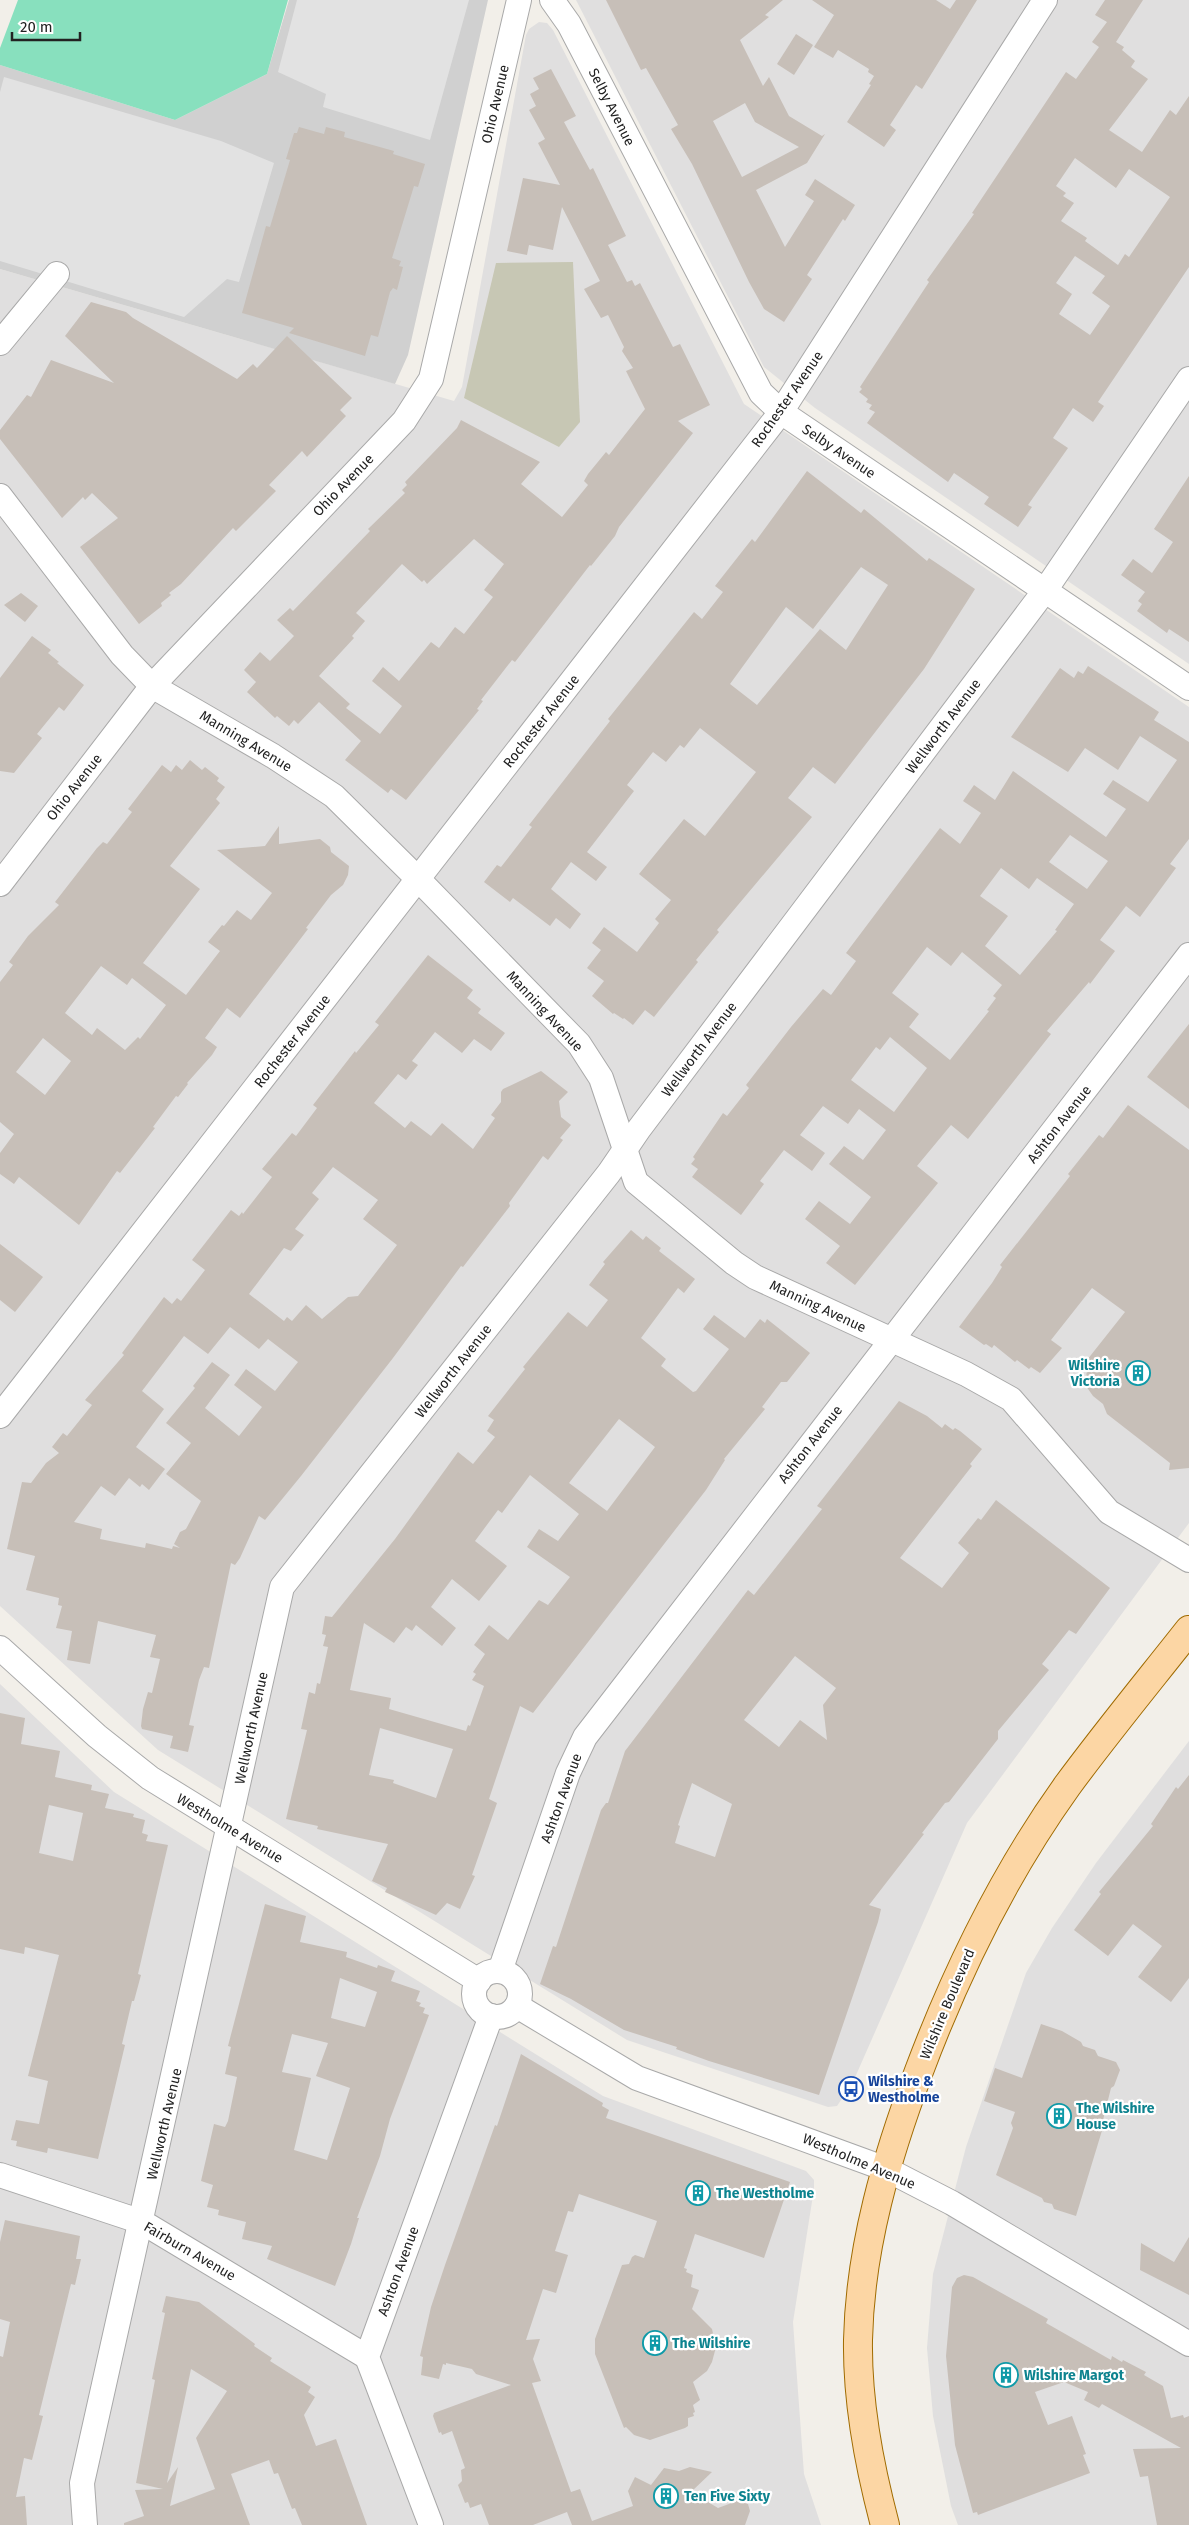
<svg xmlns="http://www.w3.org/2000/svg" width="1189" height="2525" font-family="'Fira Sans',sans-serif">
  <rect width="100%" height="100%" fill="#f2efe9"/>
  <g fill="#e0dfdf">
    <path d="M576,0H1189V664L815,408L764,367Z"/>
    <path d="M539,22L547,23L553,30L744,404L1189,707V1523L967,1823L853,2082L837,2106L828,2107L627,2040L158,1750L0,1606V269L454,401L462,387L526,35L529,29Z"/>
    <path d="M0,1684L114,1792L603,2096L806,2171L814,2180V2189L793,2322L804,2474L821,2525H0Z"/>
    <path d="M1189,1741V2525H958L951,2506L933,2416L927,2348L933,2274L966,2147L1026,1973L1052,1928L1096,1863Z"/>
  </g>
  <path fill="#d0d0d0" d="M289,0H488L408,355L395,384L0,269V65L175,120L267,74Z"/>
  <path fill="#c7c7b4" d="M573,262L580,422L559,447L464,398L496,263Z"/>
  <path fill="#88e0be" d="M18,0H288L267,74L175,120L0,65V48Z"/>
  <g fill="#e2e2e2">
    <path d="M297,0H469L430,140L323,107L326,94L278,72Z"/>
    <path d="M4,77L221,141L274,163L239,282L227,279L184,317L0,261V92Z"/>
  </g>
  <g fill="#c7bfb8" fill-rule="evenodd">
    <path d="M606,0H783L765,15L769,17L740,40L763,86L769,77L789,116L822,136L825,134L807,163L756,190L785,247L814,201L805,195L815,179L855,205L845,221L843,219L807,275L812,279L784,322L764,309L749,282L692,164L671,129L678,125L646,68L641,70ZM745,103L755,122L799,147L742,177L713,121Z"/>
    <path d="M812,0H936L950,9L956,0H977L922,89L916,85L890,125L896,130L884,147L847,122L871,85L869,84L874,76L868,72L869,69L838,50L833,58L814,47L834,15Z"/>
    <path d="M1105,0H1143L1116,42L1124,47L1122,50L1135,61L1131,67L1148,79L1109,130L1142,152L1170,110L1176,115L1189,96V267L1098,402L1104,406L1093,422L1073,408L1053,438L1068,448L1028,505L1032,507L1018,527L984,504L989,497L954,473L948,482L867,423L875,412L869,409L872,405L866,402L868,399L859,392L862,389L860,387L929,282L927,280L974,214L972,213L1066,72L1076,79L1099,47L1092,42L1107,22L1095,15ZM1075,158L1116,188L1129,169L1170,197L1129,257L1125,254L1118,265L1085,241L1087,238L1061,221L1074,203L1063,196L1066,193L1056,186ZM1075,256L1105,276L1092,293L1110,306L1090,335L1059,314L1072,294L1056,283Z"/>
    <path d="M796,34L813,45L794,75L777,64Z"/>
    <path d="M551,69L576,116L564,122L590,170L593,168L626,236L608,245L627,282L632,280L635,286L640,283L673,347L680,344L710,405L678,421L693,433L619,527L615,536L591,566L590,565L515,662L512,660L481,700L483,701L477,709L479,710L406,800L391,789L388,793L345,760L361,741L319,702L298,724L294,720L289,726L277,716L275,718L247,692L256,682L244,670L260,652L270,661L294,636L277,620L290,608L293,611L370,531L368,529L405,493L402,490L407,485L405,482L457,428L461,420L540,462L521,484L562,517L588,485L584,481L588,474L606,452L609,455L645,409L626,371L633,368L622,351L624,347L608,315L601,318L584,289L600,281L562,207L553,250L529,245L527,255L507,251L523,178L560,185L538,143L545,139L529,110L536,106L530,94L539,89L533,78ZM474,539L504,564L484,590L493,597L464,634L455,627L439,648L431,642L399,681L383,667L372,681L402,706L380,734L346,708L350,704L319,676L354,638L352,636L365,621L356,613L402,564L422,582L424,580L427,584Z"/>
    <path d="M299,127L324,134L326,127L345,132L344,137L394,151L393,154L425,164L418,187L414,186L392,258L401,261L399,266L403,267L397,290L393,288L390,292L378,337L371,335L365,356L289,333L294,328L242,313L266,226L270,227L290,160L286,159L294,133H297Z"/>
    <path d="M91,302L126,312L133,318L237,379L253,364L257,368L287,336L352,398L340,410L346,416L307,457L302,451L269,485L276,491L236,531L233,528L181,584L169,593L171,595L161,603L162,606L139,624L80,547L118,518L92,493L85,500L83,497L62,518L0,439V430L27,395L31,397L51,360L114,383L65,336Z"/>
    <path d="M807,471L861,513L864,509L927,561L929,558L975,589L924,669L835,784L813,767L788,798L812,817L717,930L719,932L696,960L698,962L654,1017L645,1010L633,1025L624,1018L623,1019L614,1013L613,1014L592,996L604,981L587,968L601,950L592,943L604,927L637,952L659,923L655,919L671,900L639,874L684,819L705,836L756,772L700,728L684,748L680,745L666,762L653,752L627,785L634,791L587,852L607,867L596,881L571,862L551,889L581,914L570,929L556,918L550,926L513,898L510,902L484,882L497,865L501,867L532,827L529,825L610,721L608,719L694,612L702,619L723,592L715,586L752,539L755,542ZM861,567L888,585L846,650L820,629L757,705L730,684L786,607L813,629Z"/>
    <path d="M1189,476V642L1169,629L1167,633L1137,611L1142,604L1138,601L1145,592L1121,575L1133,559L1152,573L1173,542L1154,529Z"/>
    <path d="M21,593L38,606L25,622L4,605Z"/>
    <path d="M32,636L51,650L48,653L59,662L57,663L84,685L64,711L59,707L37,734L42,738L14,773L0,771V678Z"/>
    <path d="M1088,666L1159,712L1154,720L1189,742V839L1170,864L1176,868L1140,917L1126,906L1100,940L1115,951L1090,984L1089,982L1047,1031L1051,1034L968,1139L951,1125L917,1166L938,1183L855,1285L826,1263L840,1246L805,1219L819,1201L850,1224L871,1197L829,1164L844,1146L863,1160L886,1130L859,1109L848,1124L823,1106L800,1135L825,1153L812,1171L784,1150L760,1181L764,1184L741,1215L692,1177L698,1169L691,1164L695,1159L693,1157L723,1113L727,1116L749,1088L746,1085L791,1027L823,989L831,995L856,961L846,953L940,828L960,844L981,813L963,801L974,785L995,800L1013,771L1106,837L1126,809L1103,794L1113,780L1148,802L1177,760L1140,736L1118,770L1085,748L1068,772L1011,737L1060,668L1074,678L1078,671L1083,674ZM1070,835L1108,861L1087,889L1049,862ZM1001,868L1029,889L1037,878L1074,904L1055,930L1057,931L1020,975L985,946L1008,916L980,896ZM927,947L951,966L962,952L1002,985L993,996L996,998L987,1010L989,1011L950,1060L909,1027L919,1014L892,993ZM890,1037L927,1068L894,1112L851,1080L876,1047L880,1050Z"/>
    <path d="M190,760L202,770L205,767L219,778L217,781L225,787L216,799L220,803L170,866L200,889L143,963L186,995L220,951L208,942L222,925L224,926L237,910L251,920L272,893L217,850L265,846L279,826V844L320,839L330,847L331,852L349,866L348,875L343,885L331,895L306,928L308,929L240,1018L227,1008L205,1038L217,1047L212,1055L187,1083L188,1084L178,1097L176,1096L153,1127L155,1128L120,1173L117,1171L79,1225L19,1177L14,1184L0,1174V1153L14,1134L0,1122V982L13,965L9,962L28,936L59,905L55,902L97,848L103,842L107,844L132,812L128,809L162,765L171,772L176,765L182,770ZM101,966L127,985L132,978L166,1005L140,1039L138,1037L125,1050L97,1028L92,1035L65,1013ZM43,1038L71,1061L45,1095L16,1072Z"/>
    <path d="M428,955L473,990L467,998L481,1009L478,1013L505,1033L491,1051L474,1039L462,1053L435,1032L412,1061L418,1065L406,1080L398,1074L374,1103L405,1128L411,1121L431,1136L442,1123L473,1149L495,1118L491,1115L501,1102V1092L503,1089L541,1071L568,1092L559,1101L561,1117L571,1125L560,1138L563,1140L548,1160L543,1156L509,1203L510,1206L463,1267L461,1266L393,1358L301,1476L265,1520L259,1516L240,1558L235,1565L231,1563L209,1668L204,1667L199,1680L189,1725L194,1726L188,1752L170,1748L173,1736L142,1729L141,1726L143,1709L148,1692L152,1693L160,1659L150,1657L156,1635L98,1621L90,1664L67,1660L72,1631L56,1628L62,1606L58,1605L59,1598L26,1590L35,1556L7,1549L22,1482L31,1483L46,1463L59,1453L52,1447L63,1433L67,1436L92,1405L85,1400L124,1355L122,1353L164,1297L172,1304L177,1298L181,1301L205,1270L192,1260L231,1210L239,1216L242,1212L243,1214L272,1177L262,1169L292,1133L296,1136L317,1108L313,1105L355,1051L356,1053L379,1025L375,1022ZM333,1167L378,1200L363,1219L397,1245L358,1296L348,1297L322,1319L306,1305L292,1321L287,1317L284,1321L249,1294L284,1248L291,1251L304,1235L295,1229L319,1199L312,1193ZM230,1327L259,1349L268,1339L298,1362L275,1391L246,1369L234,1385L262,1407L239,1436L205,1408L230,1375L212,1362L193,1386L195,1388L166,1423L191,1443L166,1474L201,1501L186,1529L180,1532L174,1544L180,1548L173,1546L172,1549L146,1543L145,1548L100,1539L102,1529L74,1522L101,1486L115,1496L129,1478L140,1487L142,1484L149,1490L165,1469L136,1447L164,1409L142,1391L184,1336L208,1354Z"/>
    <path d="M1189,1024V1109L1147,1077Z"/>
    <path d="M1128,1105L1189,1150V1468L1169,1470L1170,1463L1107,1414L1103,1404L1093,1396L1086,1386L1087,1360L1125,1312L1092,1288L1051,1340L1062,1348L1040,1373L1031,1367L1029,1369L1017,1360L1015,1362L994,1345L992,1348L986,1344L984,1345L959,1327L992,1283L1002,1267L1000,1265L1070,1176L1068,1174L1099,1135L1103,1138Z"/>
    <path d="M631,1230L643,1240L646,1236L661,1248L659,1251L695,1279L684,1293L678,1288L641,1338L666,1359L661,1366L693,1392L696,1391L729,1349L703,1329L714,1315L745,1338L760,1319L765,1323L767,1319L810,1353L787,1382H781L762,1407L765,1409L724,1459L725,1460L706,1490L533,1713L520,1706L489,1799L497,1803L472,1875L475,1876L460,1909L447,1903L436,1915L385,1892L387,1888L372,1881L388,1844L317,1829L318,1826L286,1819L307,1730L301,1729L309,1692L315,1694L317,1683L320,1684L328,1647L323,1646L326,1635L322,1634L325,1616L332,1617L395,1539L458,1452L473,1464L495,1437L487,1431L494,1420L488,1416L525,1369L523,1367L568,1312L587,1327L608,1300L589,1285L605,1264L603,1262ZM619,1419L655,1447L607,1511L569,1483ZM530,1475L579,1514L558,1541L539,1529L527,1547L570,1577L548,1605L539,1600L508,1640L489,1625L474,1645L485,1654L473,1672L476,1674L472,1680L484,1686L470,1726L468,1725L466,1731L389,1709L391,1698L350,1690L364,1623L394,1643L406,1627L412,1631L416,1625L442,1646L456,1628L431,1607L452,1579L479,1601L507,1566L475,1541L498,1510L502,1513ZM380,1728L453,1749L436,1798L393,1783L394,1780L369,1775Z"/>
    <path d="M0,1244L43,1277L15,1312L0,1300Z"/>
    <path d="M899,1401L927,1416L942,1428L945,1424L953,1430L955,1428L960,1431L982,1449L970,1464L972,1466L900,1558L942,1588L969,1553L958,1543L978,1518L981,1520L996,1500L1110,1588L1076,1634L1069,1630L1042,1664L1049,1670L998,1731V1739L949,1802L945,1803L922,1833L924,1834L869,1905L881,1909L878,1922L819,2095L709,2061L676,2049L677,2047L624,2030L571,1999L540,1984L553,1946L556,1947L601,1810L606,1803H608L625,1751L748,1590L754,1595L822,1509L817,1506ZM795,1656L836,1688L823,1705L827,1740L800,1720L779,1747L744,1720ZM692,1783L732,1804L715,1857L675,1843L680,1826L678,1825Z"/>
    <path d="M0,1713L25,1718L21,1744L60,1751L55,1777L92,1785L91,1790L109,1794L105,1808L134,1814L133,1817L145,1820L142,1833L148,1835L146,1841L168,1845L138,1974L141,1975L134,2001H132L122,2044L125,2045L98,2159L48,2148L47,2153L16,2146L17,2141L11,2140L16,2120L39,2124L48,2081L28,2076L59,1955L25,1947L24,1954L0,1949ZM49,1805L83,1813L73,1861L39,1853Z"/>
    <path d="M1189,1775V1978L1171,2002L1138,1977L1162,1946L1133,1924L1108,1956L1074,1930L1101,1894L1099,1892L1153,1826L1151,1824L1176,1787L1178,1789Z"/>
    <path d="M265,1904L306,1916L300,1942L347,1952L346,1957L377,1968L378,1965L395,1971L391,1981L420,1991L416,2001L421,2003L419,2006L425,2008L423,2013L429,2015L390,2119L380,2156L357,2218H359L351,2244L335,2286L267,2259L272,2246L242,2239L246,2222L218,2215L219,2210L207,2207L213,2185L201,2181L214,2124L225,2127L228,2121L237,2077L225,2074L231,2047L228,2046ZM340,1978L377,1992L365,2027L331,2018ZM292,2034L328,2043L316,2076L350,2088L327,2160L294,2150L311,2078L282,2072Z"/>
    <path d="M1041,2024L1062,2031L1081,2042L1083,2046L1095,2050L1098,2056L1116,2062L1120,2070L1114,2086L1111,2088L1103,2120L1104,2124L1076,2216L1054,2209L1052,2204L1044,2202L1042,2198L996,2175L1013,2128L1011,2123L1015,2112L984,2101L995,2068L1022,2078Z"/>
    <path d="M521,2054L603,2103L602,2106L609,2110L606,2118L790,2182L764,2258L695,2234L684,2268L687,2269L686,2272L693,2275L691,2287L699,2290L692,2309L712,2329L716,2347L712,2362L707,2371L693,2382L700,2400L693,2405L695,2412L693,2413L694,2416L688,2418V2426L685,2428L650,2440L634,2435L626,2427L624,2428L595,2354V2339L622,2265L629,2264L632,2257L635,2255L644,2258L657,2221L579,2194L573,2212L568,2211L555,2251L568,2255L556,2293L543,2289L526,2340L540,2339L533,2359L541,2381L532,2383L571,2492L580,2489L592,2521L633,2506L628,2491L635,2477L651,2485L664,2468L679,2471L690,2467L712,2472L691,2492L718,2508L737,2501L748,2504L750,2511L745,2525H572L567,2512L533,2525H489L481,2504L470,2508L468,2502L465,2503L458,2485L462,2481L461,2470L465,2468L452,2431L442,2435L441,2432L439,2433L433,2416L434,2413L511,2385L476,2374L472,2369L446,2363V2365L443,2364L439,2379L421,2375L423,2357L420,2356L431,2307L445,2265L495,2125L497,2126Z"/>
    <path d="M5,2220L80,2236L76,2259H81L75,2285L71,2284L39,2415L43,2416L32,2460L24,2458L16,2497L25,2496L27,2525H0V2356L3,2357L10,2322L0,2319V2242Z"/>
    <path d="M1189,2237V2295L1140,2270L1141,2243L1174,2262Z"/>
    <path d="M964,2275L973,2277L1048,2319L1046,2323L1111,2360L1112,2356L1122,2362L1123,2360L1146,2372L1144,2375L1163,2386L1171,2418L1183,2415L1184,2418L1189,2416V2525H1157L1148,2476L1140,2477L1133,2449L1181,2448L1102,2404L1099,2408L1084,2400L1088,2392L1064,2382L1035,2392L1048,2425L1072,2416L1086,2454L1083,2455L1090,2473L978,2515L977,2512L973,2513L955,2445L946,2356L952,2287L957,2278Z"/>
    <path d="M166,2296L199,2302L255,2344L254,2346L272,2358L270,2361L311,2387L308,2392L315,2397L304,2415L316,2446L336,2439L367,2525H302L295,2508L292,2509L278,2473L274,2474L269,2460L231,2474L250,2525H124V2523L144,2516L135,2490L163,2489L136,2483L155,2380L152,2379L165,2313L162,2312ZM191,2369L227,2391L196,2438L215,2489L170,2506L178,2467L167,2483Z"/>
  </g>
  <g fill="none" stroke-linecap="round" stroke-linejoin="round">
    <defs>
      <g id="minor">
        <path d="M552,0L569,24L761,393L781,412L1189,688"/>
        <path d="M0,343L57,274"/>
        <path d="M0,496L122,655L152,686L273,756L334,796L418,879L579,1044L601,1078L636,1182L734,1263L755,1277L966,1374L1011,1399L1109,1512L1189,1560"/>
        <path d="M0,884L152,686L404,421L431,379L519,0"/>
        <path d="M0,1416L781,412L1045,0"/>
        <path d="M0,1648L97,1736L150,1778L479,1981"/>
        <path d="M500,1971L568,1773L585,1737L1189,955"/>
        <circle cx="497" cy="1994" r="23"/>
        <path d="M517,2006L637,2078L886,2169L952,2203L1189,2344"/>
        <path d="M0,2175L142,2222L367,2357"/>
        <path d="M85,2525L82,2483L282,1587L609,1173L639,1129L1046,589L1189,379"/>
        <path d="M431,2525L367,2357L491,2016"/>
      </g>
      <path id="major" d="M885,2525C869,2465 857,2402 858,2340C860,2247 887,2156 919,2071C957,1970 1004,1874 1067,1786C1106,1733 1148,1682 1189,1630"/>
    </defs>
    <use href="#minor" stroke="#a9a9a9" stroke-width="26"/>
    <use href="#major" stroke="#a06b00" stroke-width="30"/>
    <use href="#minor" stroke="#fff" stroke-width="24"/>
    <use href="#major" stroke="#fcd6a4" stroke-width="28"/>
  </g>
  <defs>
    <symbol id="building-ring" viewBox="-11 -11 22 22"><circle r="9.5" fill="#fff" stroke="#0f9aa8" stroke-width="1.5"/><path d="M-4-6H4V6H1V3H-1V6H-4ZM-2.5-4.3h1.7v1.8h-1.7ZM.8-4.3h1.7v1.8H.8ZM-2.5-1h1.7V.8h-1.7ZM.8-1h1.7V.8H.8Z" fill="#0f9aa8"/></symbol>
    <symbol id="bus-ring" viewBox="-11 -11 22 22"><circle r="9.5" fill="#fff" stroke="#1a4fb4" stroke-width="1.5"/><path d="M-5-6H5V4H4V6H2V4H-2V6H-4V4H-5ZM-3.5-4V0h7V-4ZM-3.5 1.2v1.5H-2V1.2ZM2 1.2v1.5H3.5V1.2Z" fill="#1a4fb4"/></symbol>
  </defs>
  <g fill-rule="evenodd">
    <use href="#building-ring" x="1124" y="1359" width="28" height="28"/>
    <use href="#bus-ring" x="837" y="2075" width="28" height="28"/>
    <use href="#building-ring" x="1045" y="2102" width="28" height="28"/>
    <use href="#building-ring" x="684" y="2179" width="28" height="28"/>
    <use href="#building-ring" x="641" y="2329" width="28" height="28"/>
    <use href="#building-ring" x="992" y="2361" width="28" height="28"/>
    <use href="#building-ring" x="652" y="2482" width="28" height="28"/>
  </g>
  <g text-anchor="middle" stroke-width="4.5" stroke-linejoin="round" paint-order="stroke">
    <g font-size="14" fill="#222" stroke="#fff">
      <text transform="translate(495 104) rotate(-77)" y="5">Ohio Avenue</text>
      <text transform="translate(612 107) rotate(63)" y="5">Selby Avenue</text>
      <text transform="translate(787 399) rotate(-55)" y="5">Rochester Avenue</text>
      <text transform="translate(839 451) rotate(34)" y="5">Selby Avenue</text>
      <text transform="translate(343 485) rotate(-46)" y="5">Ohio Avenue</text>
      <text transform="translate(541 721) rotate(-52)" y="5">Rochester Avenue</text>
      <text transform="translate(943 726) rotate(-53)" y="5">Wellworth Avenue</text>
      <text transform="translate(246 741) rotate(31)" y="5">Manning Avenue</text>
      <text transform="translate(74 787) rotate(-52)" y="5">Ohio Avenue</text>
      <text transform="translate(545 1011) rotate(47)" y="5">Manning Avenue</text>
      <text transform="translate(292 1041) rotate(-52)" y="5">Rochester Avenue</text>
      <text transform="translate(699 1049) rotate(-53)" y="5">Wellworth Avenue</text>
      <text transform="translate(1059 1124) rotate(-52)" y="5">Ashton Avenue</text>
      <text transform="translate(818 1306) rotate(25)" y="5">Manning Avenue</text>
      <text transform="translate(453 1371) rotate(-52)" y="5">Wellworth Avenue</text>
      <text transform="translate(810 1444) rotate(-52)" y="5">Ashton Avenue</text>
      <text transform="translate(251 1728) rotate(-78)" y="5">Wellworth Avenue</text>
      <text transform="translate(561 1798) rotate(-70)" y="5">Ashton Avenue</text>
      <text transform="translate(230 1828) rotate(31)" y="5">Westholme Avenue</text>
      <text transform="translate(947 2004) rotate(-67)" y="5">Wilshire Boulevard</text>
      <text transform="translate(164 2124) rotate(-77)" y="5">Wellworth Avenue</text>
      <text transform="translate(859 2161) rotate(23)" y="5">Westholme Avenue</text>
      <text transform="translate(190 2251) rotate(30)" y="5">Fairburn Avenue</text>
      <text transform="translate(398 2271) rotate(-70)" y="5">Ashton Avenue</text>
    </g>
    <g font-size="14" font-weight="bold" fill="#0d838f" stroke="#fff" text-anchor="start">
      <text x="1120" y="1370" text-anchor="end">Wilshire<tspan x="1120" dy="16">Victoria</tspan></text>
      <text x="1076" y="2113">The Wilshire<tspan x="1076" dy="16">House</tspan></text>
      <text x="716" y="2198">The Westholme</text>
      <text x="672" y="2348">The Wilshire</text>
      <text x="1024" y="2380">Wilshire Margot</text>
      <text x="684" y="2501">Ten Five Sixty</text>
    </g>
    <g font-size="14" font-weight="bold" fill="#164399" stroke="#fff" text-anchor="start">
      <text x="868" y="2086">Wilshire &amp;<tspan x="868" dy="16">Westholme</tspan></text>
    </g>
  </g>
  <path d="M12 32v8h68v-8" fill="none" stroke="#222222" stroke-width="2.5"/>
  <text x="20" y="32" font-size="15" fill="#222222" stroke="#ffffff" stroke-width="4" paint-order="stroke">20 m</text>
</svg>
